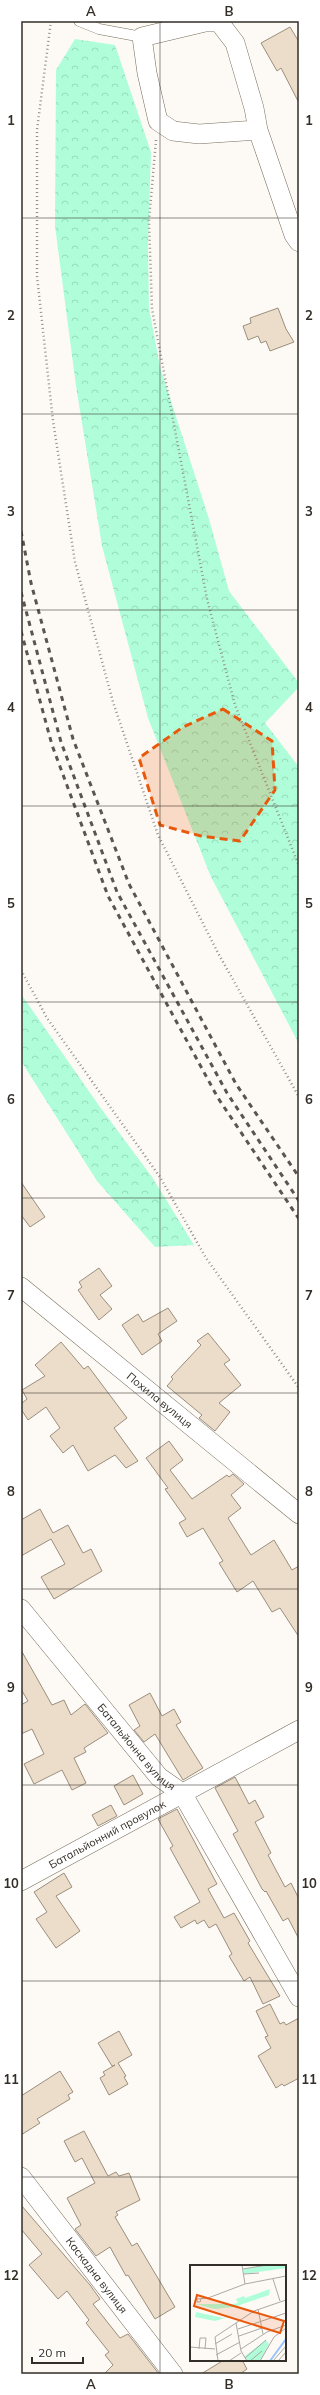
<svg xmlns="http://www.w3.org/2000/svg" width="320" height="2395" font-family="Mulish,sans-serif">
  <defs>
    <pattern id="forest-crowns" width="20" height="18" patternUnits="userSpaceOnUse"><rect width="20" height="18" fill="#affed9"/><path d="M2 6a3 3 0 1 1 6 0M12 15a3 3 0 1 1 6 0" fill="none" stroke="#97daba"/></pattern>
  </defs>
  <rect width="100%" height="100%" fill="#fdfaf6"/>
  <g fill="url(#forest-crowns)">
    <path d="M75,39L115,45L151,152L148,246L149,308L160,367L209,519L229,591L299,683V687L265,723L299,767V1044L211,877L148,718L102,546L76,386L55,226L56,70Z"/>
    <path d="M21,994L100,1107L152,1177L194,1245L155,1247L97,1181L21,1061Z"/>
  </g>
  <g fill="#ebddca" stroke="#9b8e7d">
    <path d="M290,27L299,42V103L281,68L277,71L261,43Z"/>
    <path d="M278,308L286,329L294,342L270,351L266,341L261,343L258,336L248,340L243,326L251,323L250,318Z"/>
    <path d="M21,1182L45,1217L30,1227L21,1215Z"/>
    <path d="M99,1268L112,1286L100,1295L112,1309L99,1320L78,1290L82,1287L79,1282Z"/>
    <path d="M168,1308L177,1321L158,1334L162,1341L142,1355L122,1325L138,1314L143,1322Z"/>
    <path d="M208,1333L230,1360L224,1364L241,1385L219,1403L230,1412L215,1431L199,1418L202,1415L167,1386L173,1379L171,1377L201,1345L197,1341Z"/>
    <path d="M61,1342L84,1369L88,1366L127,1418L114,1428L138,1461L126,1468L115,1455L88,1471L73,1445L63,1453L50,1436L60,1428L46,1407L28,1420L21,1409V1404L27,1399L22,1390L45,1376L35,1365Z"/>
    <path d="M169,1441L183,1460L170,1470L192,1499L227,1475L229,1477L233,1474L244,1484L231,1495L241,1508L228,1518L251,1555L274,1540L292,1570L299,1566V1637L280,1608L272,1612L253,1581L237,1592L219,1563L223,1561L203,1528L187,1537L179,1523L186,1519L165,1489L168,1488L146,1458Z"/>
    <path d="M40,1509L53,1533L68,1525L83,1553L91,1549L102,1571L54,1599L41,1577L65,1564L51,1539L21,1556V1520Z"/>
    <path d="M21,1650L52,1705L64,1700L71,1715L85,1704L108,1733L84,1748L86,1752L74,1758L86,1783L72,1790L62,1770L34,1784L24,1764L44,1754L32,1729L21,1734V1705L28,1701L21,1689Z"/>
    <path d="M150,1693L162,1716L174,1709L181,1722L176,1725L203,1768L183,1780L155,1734L144,1742L134,1730L140,1726L129,1705Z"/>
    <path d="M133,1775L143,1794L124,1805L114,1786Z"/>
    <path d="M235,1777L249,1804L255,1800L264,1817L255,1822L271,1853L268,1855L285,1887L291,1883L299,1899V1939L288,1918L283,1921L266,1891L265,1892L262,1889L233,1834L238,1831L215,1788Z"/>
    <path d="M111,1805L117,1816L98,1826L92,1815Z"/>
    <path d="M177,1809L217,1884L208,1889L224,1918L234,1913L250,1941L248,1943L280,1996L263,2004L250,1977L244,1981L229,1956L232,1954L216,1924L209,1928L204,1920L197,1924L195,1920L181,1928L174,1917L200,1902L170,1848L173,1846L158,1819Z"/>
    <path d="M64,1873L72,1887L56,1896L80,1931L56,1948L36,1919L47,1912L34,1892Z"/>
    <path d="M270,2004L280,2024L284,2022L286,2025L299,2018V2078L284,2086L282,2084L276,2088L258,2056L271,2048L265,2037L268,2036L256,2011Z"/>
    <path d="M119,2031L132,2055L118,2063L126,2076L124,2077L128,2084L109,2095L100,2078L105,2075L103,2072L115,2065L112,2066L98,2043Z"/>
    <path d="M60,2071L73,2092L68,2095L70,2099L37,2119L40,2123L21,2135V2096Z"/>
    <path d="M84,2131L108,2176L116,2172L119,2176L129,2173L140,2200L116,2212L118,2215L115,2217L132,2246L137,2243L175,2307L155,2319L128,2275L126,2276L110,2247L96,2256L75,2229L81,2225L67,2198L95,2183L82,2158L75,2162L64,2141Z"/>
    <path d="M21,2205L90,2285L100,2299L93,2304L120,2338L128,2334L159,2374H104L113,2365L105,2355L109,2352L86,2323L89,2320L67,2291L58,2299L29,2265L42,2254L21,2229Z"/>
    <path d="M224,2360H242L247,2369L240,2374H201Z"/>
  </g>
  <g fill="none" stroke-linecap="round" stroke-linejoin="round">
    <defs>
      <path id="service" d="M79,21L99,29L142,37"/>
      <g id="minor">
        <path d="M258,130L199,134L173,131L158,121L147,73L142,37L205,22H219L235,43L254,108L258,130L294,235L299,242"/>
        <path id="s1" d="M21,1287L299,1514"/>
        <path id="s2" d="M21,1609L159,1777L182,1793L299,1997"/>
        <path id="s3" d="M21,1881L299,1730"/>
        <path id="s4" d="M21,2177L173,2374"/>
      </g>
    </defs>
    <use href="#service" stroke="#786d5c" stroke-width="11"/>
    <use href="#minor" stroke="#786d5c" stroke-width="20"/>
    <g stroke="#94908b" stroke-width="2.5" stroke-dasharray="1 3" stroke-linecap="butt">
      <path d="M51,21L37,130V276L53,421L75,562L113,702L158,835L218,953L299,1097"/>
      <path d="M156,140L149,221L152,309L207,599L235,705L299,866"/>
      <path d="M21,970L47,1018L160,1177L206,1258L299,1388"/>
    </g>
    <use href="#service" stroke="#fff" stroke-width="10"/>
    <use href="#minor" stroke="#fff" stroke-width="19"/>
    <g stroke="#5a554f" stroke-width="3" stroke-dasharray="5 5" stroke-linecap="butt">
      <path d="M21,531L31,583L73,739L129,884L236,1084L299,1177"/>
      <path d="M21,592L61,742L117,892L227,1093L299,1201"/>
      <path d="M21,631L52,745L108,896L218,1098L299,1219"/>
    </g>
  </g>
  <path fill="#e8590c" fill-opacity="0.2" stroke="#e8590c" stroke-width="3" stroke-dasharray="8 5" stroke-linejoin="round" d="M223,709L272,741L275,790L240,841L201,836L160,825L139,758L183,727Z"/>
  <path fill="none" stroke="#332e27" stroke-width="1" stroke-opacity="0.55" d="M160,21V2374M21,218H299M21,414H299M21,610H299M21,806H299M21,1002H299M21,1198H299M21,1393H299M21,1589H299M21,1785H299M21,1981H299M21,2177H299"/>
  <g text-anchor="middle" stroke-width="3.5" stroke-linejoin="round" paint-order="stroke">
    <g font-size="11" fill="#332e27" stroke="#fff">
      <text dy="4" stroke="none"><textPath href="#s1" startOffset="179">Похила вулиця</textPath></text>
      <text dy="4" stroke="none"><textPath href="#s2" startOffset="180">Батальйонна вулиця</textPath></text>
      <text dy="4" stroke="none"><textPath href="#s3" startOffset="98">Батальйонний провулок</textPath></text>
      <text dy="4" stroke="none"><textPath href="#s4" startOffset="124">Каскадна вулиця</textPath></text>
    </g>
  </g>
  <g transform="translate(190 2265)">
    <rect width="96" height="96" fill="#fdfaf6"/>
    <path d="M78,0H96V3L54,9V4ZM80,24L79,30L44,42L25,44L6,39H43L48,38L46,34L54,31L55,33ZM6,47L33,53L51,48L25,56L5,52Z" fill="#affed9"/>
    <path d="M76,75L79,79L70,96H57L55,91Z" fill="#affed9"/>
    <path fill="none" stroke="#98c3fe" stroke-width="2" d="M80,96L96,74"/>
    <path fill="none" stroke="#aca8a3" stroke-width="1" d="M52,0L55,19M53,4L77,0M54,9L69,8M83,14L90,36M11,34L10,37H7V34L18,33L55,19L96,11M68,44L73,69M46,58L51,86L57,96M48,64L96,48M49,71L72,63M25,79L42,69M0,82L25,84M9,84L10,73H16L15,84M51,84L77,67L96,60M26,90L50,77M55,93L76,75M28,96L25,72L64,46L96,35M39,96L51,88M60,96L72,86M70,96L84,72L96,63M83,96L96,81M88,96L96,87"/>
    <path fill="#e8590c" fill-opacity="0.15" stroke="#e8590c" stroke-width="2" d="M7,30L94,56L90,68L4,41Z"/>
    <rect width="96" height="96" fill="none" stroke="#332e27" stroke-width="2"/>
  </g>
  <rect width="320" height="2395" fill="none" stroke="#ffffff" stroke-width="44"/>
  <path d="M32 2357v6h51v-6" fill="none" stroke="#332e27" stroke-width="2"/>
  <text x="38" y="2357" font-size="12" fill="#332e27" stroke="#ffffff" stroke-width="3" paint-order="stroke">20 m</text>
  <rect x="22" y="22" width="276" height="2351" fill="none" stroke="#332e27" stroke-width="1.5"/>
  <g font-size="13" text-anchor="middle" font-weight="bold" fill="#332e27">
    <text x="91" y="16">A</text>
    <text x="229" y="16">B</text>
    <text x="11" y="125">1</text>
    <text x="309" y="125">1</text>
    <text x="11" y="320">2</text>
    <text x="309" y="320">2</text>
    <text x="11" y="516">3</text>
    <text x="309" y="516">3</text>
    <text x="11" y="712">4</text>
    <text x="309" y="712">4</text>
    <text x="11" y="908">5</text>
    <text x="309" y="908">5</text>
    <text x="11" y="1104">6</text>
    <text x="309" y="1104">6</text>
    <text x="11" y="1300">7</text>
    <text x="309" y="1300">7</text>
    <text x="11" y="1496">8</text>
    <text x="309" y="1496">8</text>
    <text x="11" y="1692">9</text>
    <text x="309" y="1692">9</text>
    <text x="11" y="1888">10</text>
    <text x="309" y="1888">10</text>
    <text x="11" y="2084">11</text>
    <text x="309" y="2084">11</text>
    <text x="11" y="2280">12</text>
    <text x="309" y="2280">12</text>
    <text x="91" y="2389">A</text>
    <text x="229" y="2389">B</text>
  </g>
</svg>
